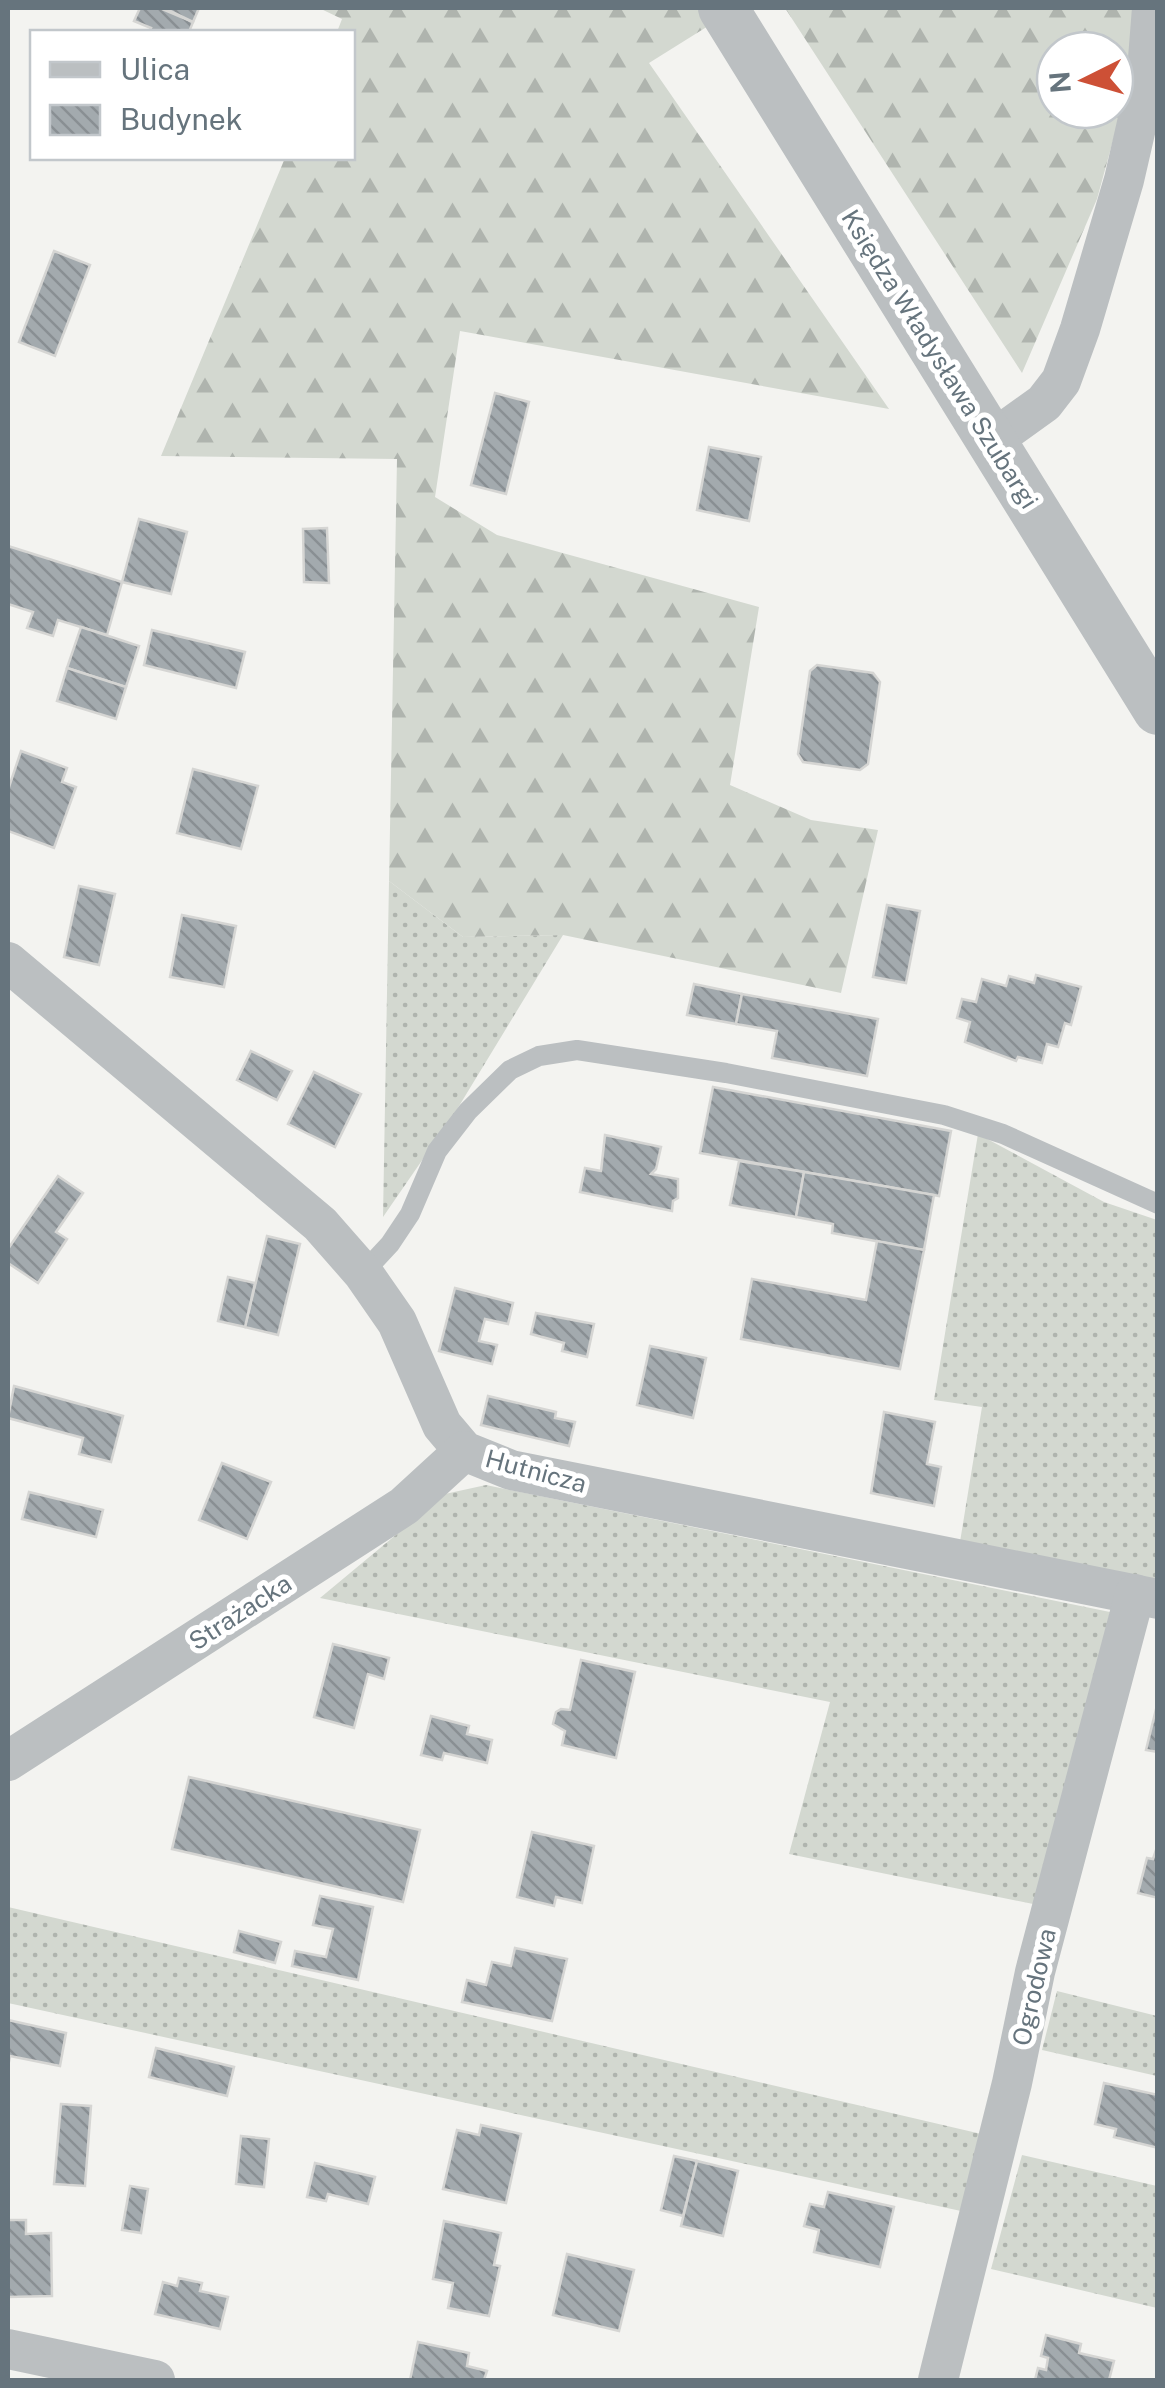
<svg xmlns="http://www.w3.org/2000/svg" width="1165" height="2388" font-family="'Public Sans',sans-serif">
  <defs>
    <pattern id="grass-dots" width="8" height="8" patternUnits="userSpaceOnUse" patternTransform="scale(2.5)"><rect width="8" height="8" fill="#d3d8d0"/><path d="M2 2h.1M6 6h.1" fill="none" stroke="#afb4ae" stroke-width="1.8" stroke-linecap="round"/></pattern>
    <pattern id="forest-firs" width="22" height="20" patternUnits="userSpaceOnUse" patternTransform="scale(2.5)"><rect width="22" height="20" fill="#d3d8d0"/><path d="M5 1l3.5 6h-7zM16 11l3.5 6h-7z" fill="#afb4ae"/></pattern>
    <pattern id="building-back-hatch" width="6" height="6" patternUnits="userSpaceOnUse" patternTransform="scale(2.5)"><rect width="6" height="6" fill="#a3aaae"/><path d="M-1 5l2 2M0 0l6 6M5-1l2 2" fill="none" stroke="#898f93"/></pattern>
  </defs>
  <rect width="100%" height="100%" fill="#f3f3f0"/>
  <g fill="url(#grass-dots)">
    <path d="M389,881L463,937L563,935L456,1111L383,1217Z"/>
    <path d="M978,1134L1104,1202L1157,1220V1585L959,1548L982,1407L934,1400Z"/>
    <path d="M486,1485L1110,1612L1038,1905L789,1854L830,1702L320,1598L445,1494Z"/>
    <path d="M8,1907L990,2136L970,2213L8,2003Z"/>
    <path d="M1057,1991L1157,2016V2076L1042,2050Z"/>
    <path d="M1022,2155L1157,2186V2308L991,2269Z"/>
  </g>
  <g fill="url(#forest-firs)" fill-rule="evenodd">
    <path d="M319,8H737L649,63L889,409L460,331L435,497L497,535L759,607L730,785L811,820L878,830L841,993L563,935L463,937L389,881L397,459L161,456L285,158H352V32H337L342,19Z"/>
    <path d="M785,8H1140L1139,45L1097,199L1022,373ZM1055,50H1115V110H1055Z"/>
  </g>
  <g fill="url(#building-back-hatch)" stroke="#d5d5d3" stroke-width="2.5">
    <path d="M140,8H160L193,22L189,32H149L151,28L134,21Z"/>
    <path d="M164,8H199L193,22Z"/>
    <path d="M54,251L90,265L55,356L19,342Z"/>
    <path d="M495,393L529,402L506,494L471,485Z"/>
    <path d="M709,447L761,457L749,521L697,510Z"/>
    <path d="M139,519L187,532L171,594L122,582Z"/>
    <path d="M327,528L329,583L304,582L303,529Z"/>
    <path d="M8,546L122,582L107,635L58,620L53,636L27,628L33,612L8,604Z"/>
    <path d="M81,627L139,646L126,687L67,668Z"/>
    <path d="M152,630L245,652L236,688L144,665Z"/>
    <path d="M817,665L873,673L880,682L868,764L860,770L803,762L798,754L810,671Z"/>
    <path d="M67,668L126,687L116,719L57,701Z"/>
    <path d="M21,751L67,768L62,782L76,787L54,848L8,831V790Z"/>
    <path d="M193,769L258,786L241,849L177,833Z"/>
    <path d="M79,886L115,894L99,965L64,957Z"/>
    <path d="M887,905L920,911L906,983L873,977Z"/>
    <path d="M182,915L236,926L224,987L170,977Z"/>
    <path d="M1036,975L1081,987L1071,1025L1065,1023L1058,1047L1047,1044L1042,1063L1018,1057L1016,1061L965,1042L970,1022L957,1018L962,999L976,1002L982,979L1006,986L1009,976L1034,983Z"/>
    <path d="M694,984L742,994L736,1024L687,1015Z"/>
    <path d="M742,994L878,1019L867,1076L772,1058L777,1031L736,1024Z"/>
    <path d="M251,1051L292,1071L277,1100L237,1080Z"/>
    <path d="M314,1072L361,1094L335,1147L288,1124Z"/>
    <path d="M713,1087L951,1131L939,1196L700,1153Z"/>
    <path d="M605,1135L661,1147L656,1169L651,1174L678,1179V1198L673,1201L672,1211L580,1192L585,1168L601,1171Z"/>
    <path d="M739,1161L804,1172L796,1217L730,1205Z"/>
    <path d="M804,1172L934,1195L924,1250L832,1233L833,1224L796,1217Z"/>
    <path d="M58,1176L83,1193L56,1232L67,1239L38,1283L8,1263V1249Z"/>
    <path d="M267,1236L300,1244L278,1335L245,1327Z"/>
    <path d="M877,1241L924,1250L900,1369L741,1339L752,1279L866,1300Z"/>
    <path d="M228,1277L255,1283L245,1327L218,1321Z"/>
    <path d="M455,1288L513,1303L508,1324L485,1319L479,1341L497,1345L492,1364L439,1351Z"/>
    <path d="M536,1313L594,1324L587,1357L562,1351L564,1343L531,1334Z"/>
    <path d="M650,1346L706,1358L693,1418L637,1405Z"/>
    <path d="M14,1386L123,1416L111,1462L79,1454L83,1438L8,1418Z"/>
    <path d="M488,1396L556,1412L555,1418L575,1422L569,1446L481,1425Z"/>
    <path d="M884,1412L935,1422L927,1464L941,1467L934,1506L871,1493Z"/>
    <path d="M222,1463L271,1482L247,1539L199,1520Z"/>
    <path d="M29,1492L103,1510L96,1537L22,1519Z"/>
    <path d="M333,1644L389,1658L384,1679L368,1674L354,1728L314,1717Z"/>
    <path d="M581,1660L635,1672L616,1758L562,1745L565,1731L553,1724L556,1712L561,1709L570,1710Z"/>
    <path d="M1158,1701V1752L1146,1750Z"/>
    <path d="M431,1716L469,1726L467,1734L492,1740L487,1763L444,1753L442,1760L421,1755Z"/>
    <path d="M189,1777L420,1830L403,1902L172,1849Z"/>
    <path d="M532,1832L594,1846L582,1903L556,1897L554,1906L517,1897Z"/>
    <path d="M1157,1847L1158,1846V1898L1138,1893L1147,1858L1153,1859Z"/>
    <path d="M320,1896L373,1907L358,1980L292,1966L295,1951L326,1957L333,1929L313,1925Z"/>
    <path d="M239,1931L281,1942L275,1963L234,1952Z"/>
    <path d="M515,1948L567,1959L552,2021L462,2002L467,1980L486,1985L492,1962L511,1966Z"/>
    <path d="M8,2020L66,2033L60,2066L10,2056L8,2067Z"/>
    <path d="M156,2048L234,2067L227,2096L149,2077Z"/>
    <path d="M1104,2083L1158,2095V2148L1114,2137L1116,2129L1095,2124Z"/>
    <path d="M61,2104L91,2106L85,2186L54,2184Z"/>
    <path d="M481,2125L521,2134L506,2203L443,2189L457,2130L479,2135Z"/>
    <path d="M241,2136L269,2139L264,2187L236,2184Z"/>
    <path d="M674,2156L697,2161L683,2216L661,2210Z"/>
    <path d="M697,2161L738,2171L723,2236L681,2226Z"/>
    <path d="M315,2163L375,2177L368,2204L328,2194L326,2201L307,2197Z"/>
    <path d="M130,2186L148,2189L141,2233L122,2230Z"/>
    <path d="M828,2192L894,2207L880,2267L814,2252L819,2230L804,2226L810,2204L824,2207Z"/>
    <path d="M8,2220H26V2234L51,2233L52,2296L8,2297Z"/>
    <path d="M444,2221L501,2233L494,2265L500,2266L489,2316L448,2308L453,2283L433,2279Z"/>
    <path d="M567,2254L634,2270L619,2331L553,2315Z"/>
    <path d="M179,2278L202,2283L200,2291L228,2297L220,2329L155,2314L163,2282L177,2286Z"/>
    <path d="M1046,2335L1081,2344L1079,2353L1114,2361L1109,2380H1035L1038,2368L1046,2370L1048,2358L1041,2356Z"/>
    <path d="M418,2342L469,2353L467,2366L487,2371L484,2380H410Z"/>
  </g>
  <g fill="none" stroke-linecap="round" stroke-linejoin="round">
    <path stroke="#bbbfc1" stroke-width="20" d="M363,1273L390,1244L410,1214L437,1151L468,1111L510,1070L539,1056L577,1050L726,1073L944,1115L1003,1134L1158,1204"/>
    <g stroke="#bbbfc1" stroke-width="40">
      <path d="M991,441L1044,403L1061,381L1080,329L1124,180L1146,84L1152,8"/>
      <path d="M8,962L320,1224L363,1273L397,1322L442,1425L464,1451L511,1470L1158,1599"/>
      <path d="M8,1761L404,1506L464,1451"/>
      <path d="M8,2349L155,2380"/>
      <path d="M938,2380L1012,2083L1035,1972L1135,1594"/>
    </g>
    <path stroke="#bbbfc1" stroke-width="50" d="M723,8L1158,710"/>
  </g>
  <g text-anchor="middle" stroke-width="10" stroke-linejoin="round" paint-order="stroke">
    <g font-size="25" fill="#66747d" stroke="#fff">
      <text transform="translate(940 359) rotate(58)" y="9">Księdza Władysława Szubargi</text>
      <text transform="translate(536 1471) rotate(15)" y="9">Hutnicza</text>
      <text transform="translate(240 1612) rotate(-33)" y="9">Strażacka</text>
      <text transform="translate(1034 1987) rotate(-77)" y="9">Ogrodowa</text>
    </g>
  </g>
  <rect width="1165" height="2388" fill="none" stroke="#66747d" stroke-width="20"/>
  <rect x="30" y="30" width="325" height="130" fill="#ffffff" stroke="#c2c7cb" stroke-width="2.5"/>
  <rect x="50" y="62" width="50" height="15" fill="#bbbfc1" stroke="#c2c7cb" stroke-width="2.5"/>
  <text x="120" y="80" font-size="30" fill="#66747d">Ulica</text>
  <rect x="50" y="105" width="50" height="30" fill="url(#building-back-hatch)" stroke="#c2c7cb" stroke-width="2.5"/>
  <text x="120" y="130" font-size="30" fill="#66747d">Budynek</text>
  <g transform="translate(1085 80) rotate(265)"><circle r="48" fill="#ffffff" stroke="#c2c7cb" stroke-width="2.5"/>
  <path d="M0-8L18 38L0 25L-18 38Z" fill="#cd5036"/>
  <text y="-15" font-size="28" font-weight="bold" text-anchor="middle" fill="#66747d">N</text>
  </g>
</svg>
